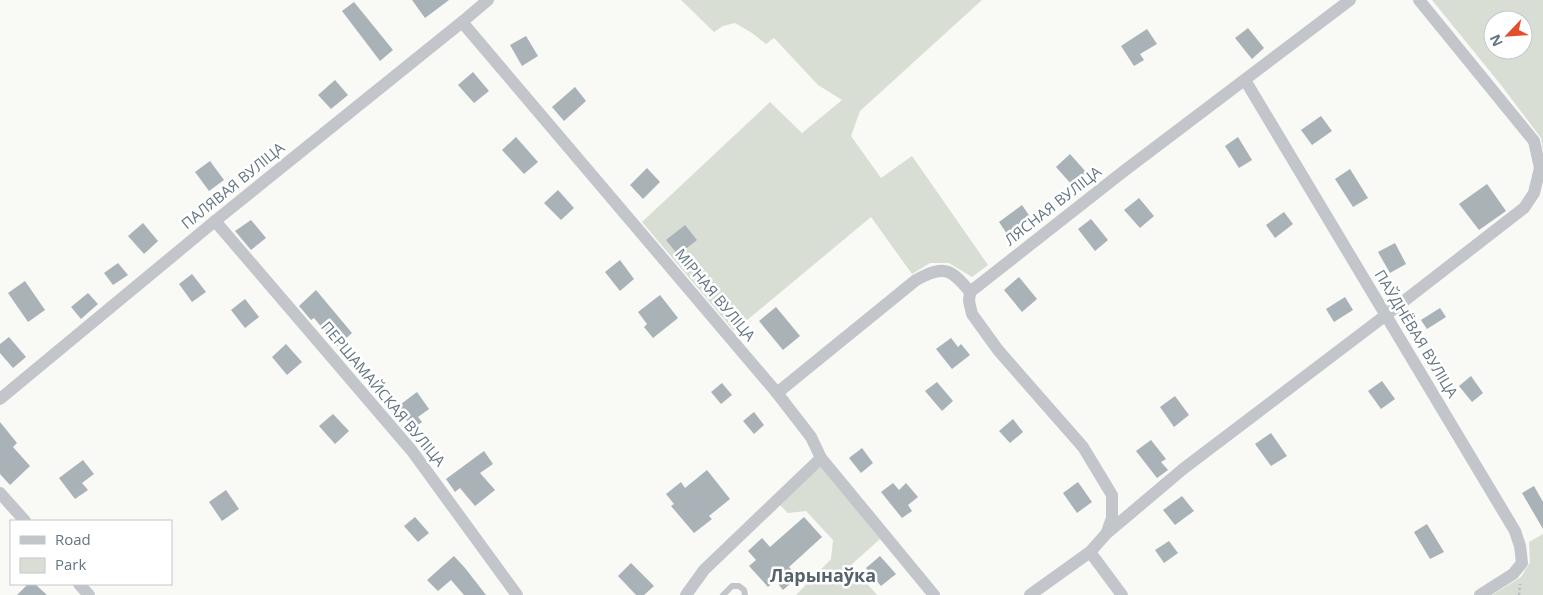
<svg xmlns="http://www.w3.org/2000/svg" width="1543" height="595" font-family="'Open Sans',sans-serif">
  <rect width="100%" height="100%" fill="#f9f9f6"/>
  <g fill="#d9ded5" fill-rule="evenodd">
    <path d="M681,0H982L860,111L851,136L881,178L912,156L988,265L972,277L949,263H930L912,274L871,217L734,331L642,222L770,102L802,133L842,100L818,85L774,38L766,44L752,33L735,23L723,26L714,32Z"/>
    <path d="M1432,0H1543V152L1541,138L1501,85ZM1493,20H1523V50H1493Z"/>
    <path d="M821,466L880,539L851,565L877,595H796L831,559L833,540L806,511L788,513L779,504Z"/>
    <path d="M1543,534V595H1492L1521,577L1530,562L1529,542Z"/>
  </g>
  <g fill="#a9b2b7">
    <path d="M412,0H449L425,18Z"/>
    <path d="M354,2L393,50L380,61L342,11Z"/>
    <path d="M1248,28L1264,48L1252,59L1235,38Z"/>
    <path d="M1147,29L1157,44L1140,54L1144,60L1134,66L1121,46Z"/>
    <path d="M526,36L538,56L522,66L510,45Z"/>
    <path d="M473,72L489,91L474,103L458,85Z"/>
    <path d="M335,80L348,95L331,109L318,95Z"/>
    <path d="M575,87L586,101L564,121L552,107Z"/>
    <path d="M1321,116L1332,131L1312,145L1301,130Z"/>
    <path d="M516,137L538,162L524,174L502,150Z"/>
    <path d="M1238,137L1252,160L1239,168L1225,146Z"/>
    <path d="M1070,154L1086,172L1072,185L1056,167Z"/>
    <path d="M210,161L224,180L209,191L195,172Z"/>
    <path d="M647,168L660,182L643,199L630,185Z"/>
    <path d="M1350,169L1368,198L1353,207L1335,179Z"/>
    <path d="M1487,184L1506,211L1479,230L1459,204Z"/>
    <path d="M558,190L574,208L561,220L544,203Z"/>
    <path d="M1139,198L1154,216L1140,228L1124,210Z"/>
    <path d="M1022,205L1031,218L1007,234L999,222Z"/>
    <path d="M1284,212L1293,224L1275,238L1266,225Z"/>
    <path d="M1091,219L1108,240L1095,251L1078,229Z"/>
    <path d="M251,220L266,238L251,250L235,231Z"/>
    <path d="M143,223L158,241L144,254L128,236Z"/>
    <path d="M685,225L697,240L678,255L666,240Z"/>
    <path d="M1395,243L1406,264L1390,273L1378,252Z"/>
    <path d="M620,260L634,279L620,291L605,272Z"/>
    <path d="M118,263L128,275L113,285L104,273Z"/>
    <path d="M192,274L206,292L192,302L179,284Z"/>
    <path d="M1019,277L1037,299L1022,312L1004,290Z"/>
    <path d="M25,281L45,310L28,322L8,293Z"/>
    <path d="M316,290L352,333L337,346L314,318L311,320L299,306Z"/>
    <path d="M88,293L98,304L81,319L71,307Z"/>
    <path d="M660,295L678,318L653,338L644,327L647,324L638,312Z"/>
    <path d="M1345,297L1353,310L1334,322L1326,309Z"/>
    <path d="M245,299L259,317L245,328L231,310Z"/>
    <path d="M776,307L800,336L783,350L759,321Z"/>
    <path d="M1440,308L1446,317L1427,329L1421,320Z"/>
    <path d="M9,337L26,357L13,368L0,353V344Z"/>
    <path d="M951,338L958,347L961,344L970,355L952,369L936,349Z"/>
    <path d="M286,344L302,362L287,375L272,357Z"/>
    <path d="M1471,376L1483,393L1472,402L1459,386Z"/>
    <path d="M1382,381L1395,399L1381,409L1368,391Z"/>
    <path d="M937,382L953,401L942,411L925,391Z"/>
    <path d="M722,383L732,395L721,404L711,392Z"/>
    <path d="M417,392L429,409L418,417L422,422L413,429L397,407Z"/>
    <path d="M1175,396L1189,415L1174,427L1160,407Z"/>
    <path d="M754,412L764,425L754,434L743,421Z"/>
    <path d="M333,414L349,431L335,444L319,426Z"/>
    <path d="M1013,419L1023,432L1010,443L999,431Z"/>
    <path d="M0,422L17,443L13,447L30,466L10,485L0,474Z"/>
    <path d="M1271,433L1287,456L1271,466L1255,444Z"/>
    <path d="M1151,440L1166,459L1161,462L1168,470L1157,478L1136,451Z"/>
    <path d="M862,448L873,463L861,473L849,458Z"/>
    <path d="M484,451L493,464L480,473L495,490L475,506L460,488L455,492L446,479Z"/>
    <path d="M83,460L94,474L82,483L88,490L75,499L59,478Z"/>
    <path d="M707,470L730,499L709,516L712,519L694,533L671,506L674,504L666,494L681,482L685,488Z"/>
    <path d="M1078,482L1092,502L1077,513L1063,493Z"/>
    <path d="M893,483L899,490L906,483L918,497L908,505L912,511L902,518L881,492Z"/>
    <path d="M1534,486L1543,502V529L1522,493Z"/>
    <path d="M226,490L239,509L222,521L209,502Z"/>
    <path d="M1182,496L1194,511L1175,525L1163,510Z"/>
    <path d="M415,517L429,533L418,542L404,526Z"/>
    <path d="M804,517L822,537L789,567L798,577L783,590L775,580L768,587L749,566L756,560L748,551L762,538L770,547Z"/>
    <path d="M1427,524L1444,552L1430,559L1414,532Z"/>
    <path d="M1169,541L1178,553L1164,563L1155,550Z"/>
    <path d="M454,556L465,568L486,595H464L451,580L438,591L427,580Z"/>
    <path d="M880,556L896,574L881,586L866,568Z"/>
    <path d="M631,563L654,586L644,595H636L618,576Z"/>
    <path d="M28,584H35L47,595H17Z"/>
  </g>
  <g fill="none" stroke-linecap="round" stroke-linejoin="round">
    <path stroke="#bcbfc1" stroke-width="2.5" stroke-dasharray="2.5 2.5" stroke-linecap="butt" d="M1519,595L1520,584"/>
    <path stroke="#c2c6ca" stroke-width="6" d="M723,595L732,586H739L744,590L745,595"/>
    <g stroke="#c2c6ca" stroke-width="12">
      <path d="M462,22L777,393L811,437L821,458L934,595"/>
      <path d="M1245,80L1515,531L1520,546L1522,563L1513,574L1480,595"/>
      <path d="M215,221L412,451L517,595"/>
      <path d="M970,292L1124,171L1350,0"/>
      <path d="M970,292L969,301L972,314L998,350L1083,447L1112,495V518L1107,532"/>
      <path d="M777,393L916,280C943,265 951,268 970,292"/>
      <path d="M0,399L215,221L462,22L488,0"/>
      <path d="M0,493L25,521"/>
      <path d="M1090,552L1122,595"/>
      <path d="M79,584L89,595"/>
      <path d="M686,595L704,570L821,458"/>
      <path d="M1030,595L1090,552L1106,534L1183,469L1386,315L1524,208L1534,193L1540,168L1534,141L1419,0"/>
    </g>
  </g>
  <g text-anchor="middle" stroke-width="5" stroke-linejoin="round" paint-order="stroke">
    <g font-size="15" fill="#647681" stroke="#fff">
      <text transform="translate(233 186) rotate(-39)" y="5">ПАЛЯВАЯ ВУЛІЦА</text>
      <text transform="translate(1053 206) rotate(-38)" y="5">ЛЯСНАЯ ВУЛІЦА</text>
      <text transform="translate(715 295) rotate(50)" y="5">МІРНАЯ ВУЛІЦА</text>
      <text transform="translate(1416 334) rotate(59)" y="5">ПАЎДНЁВАЯ ВУЛІЦА</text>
      <text transform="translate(383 394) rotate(50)" y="5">ПЕРШАМАЙСКАЯ ВУЛІЦА</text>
    </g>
    <g font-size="18" font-weight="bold" fill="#56636c" stroke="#fff">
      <text x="823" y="582">Ларынаўка</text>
    </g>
  </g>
  <rect x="10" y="520" width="162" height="65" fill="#ffffff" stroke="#c1c8cd"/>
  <rect x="20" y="536" width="25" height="8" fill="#c2c6ca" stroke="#c1c8cd"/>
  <text x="55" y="545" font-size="15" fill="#647681">Road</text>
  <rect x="20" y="558" width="25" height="15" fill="#d9ded5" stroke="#c1c8cd"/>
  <text x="55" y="570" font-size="15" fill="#647681">Park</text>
  <g transform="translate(1508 35) rotate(245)"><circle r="24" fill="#ffffff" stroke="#c1c8cd"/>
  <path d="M0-4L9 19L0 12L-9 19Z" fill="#e24f2d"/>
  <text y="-8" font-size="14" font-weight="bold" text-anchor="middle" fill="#647681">N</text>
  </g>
</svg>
